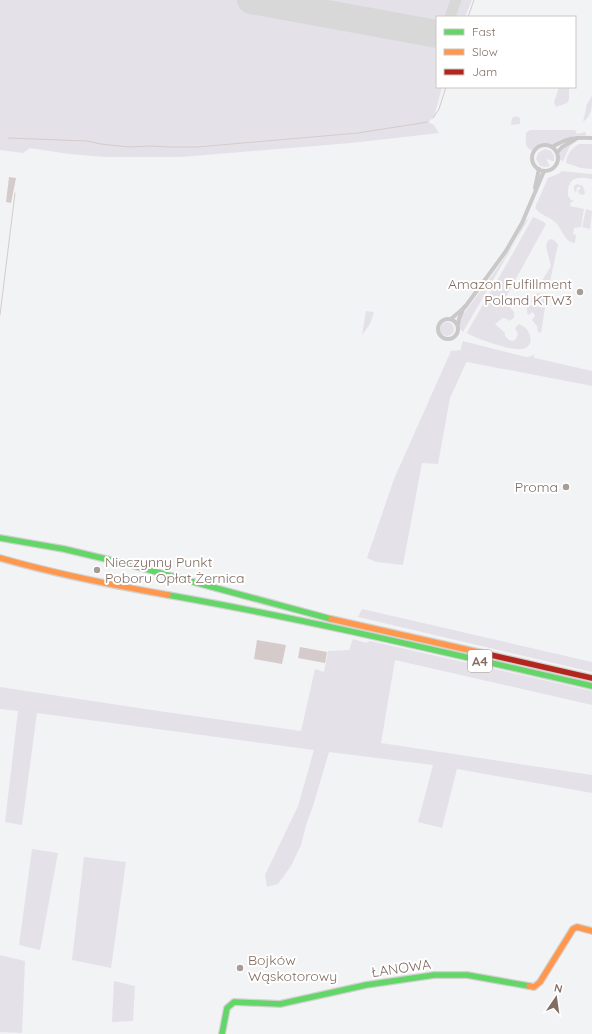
<svg xmlns="http://www.w3.org/2000/svg" width="592" height="1034" font-family="Quicksand,sans-serif">
  <rect width="100%" height="100%" fill="#f2f3f4"/>
  <g fill="#e4e2e8">
    <path d="M0,0H472L465,17H437V87H442L434,117L428,122L434,125L439,133L351,143L181,157H105L69,154L30,148L23,153L0,150Z"/>
    <path d="M559,87H569V99L567,103L556,107L554,102Z"/>
    <path d="M592,96C592,107 592,116 583,122L587,104Z"/>
    <path d="M516,116L520,118V124L511,125L512,118Z"/>
    <path d="M530,130H575L577,134L586,132V135L574,136L560,140L552,145H543L531,150C524,147 526,140 526,133Z"/>
    <path d="M577,141L570,146L563,161L560,160L559,155L563,148Z"/>
    <path d="M579,144H592V169L581,168L566,163C566,156 571,148 579,144Z"/>
    <path d="M545,149L551,151L554,156V161H552L548,159L547,161L550,166L545,167L540,166L536,159L538,153Z"/>
    <path d="M562,171L592,174V179C577,176 567,177 568,196L571,200L575,201L571,202L570,206L584,209L581,227L574,228L573,234L576,235L575,243C564,242 563,230 556,223C550,217 540,215 535,208L548,178L558,174Z"/>
    <path d="M577,184L583,186L585,193L583,195L579,194L578,190H580V187H577L576,193L574,190V186Z"/>
    <path d="M586,209L592,211L590,229L582,227Z"/>
    <path d="M533,217L544,222L546,224L506,297L505,302L514,312V318L509,321L507,319L503,318L495,324L505,333V336L509,340L513,341L516,339L518,334L515,328L519,324C530,327 537,346 522,349C510,351 479,339 468,334L467,332L513,253Z"/>
    <path d="M529,218L463,332C457,327 459,323 462,316C480,291 501,265 517,238C520,232 523,221 529,218Z"/>
    <path d="M552,239L556,242L558,245L549,286L547,288L541,286L540,284L551,266L546,246L548,240Z"/>
    <path d="M538,293L544,294C547,299 546,301 545,306L531,302L534,295Z"/>
    <path d="M529,305L545,308L541,333L538,332L537,326L532,320L535,316L533,312L528,315L527,313V308Z"/>
    <path d="M366,311L374,312L370,324L362,335Z"/>
    <circle cx="447" cy="329" r="7"/>
    <path d="M463,341L526,357L532,356L534,354V357L535,358L592,371V386L467,362L466,363L450,398L438,464L422,463L403,565L376,562L367,558L394,479L451,351L461,350V347Z"/>
    <path d="M362,609L592,662V672L358,617Z"/>
    <path d="M353,639L366,643L370,641L592,691V705L395,660L381,743L592,775V793L457,769L442,828L418,822L433,765L329,752L313,806L307,822L301,845L291,866L278,884L267,887L265,875L298,806L314,750L37,713L22,825L5,822L18,711L0,709V687L145,709L301,731L315,669L324,672L328,651L349,650Z"/>
    <path d="M32,849L58,853L40,950L19,945Z"/>
    <path d="M84,857L126,862L111,968L72,960Z"/>
    <path d="M0,955L25,961L22,1033L0,1032Z"/>
    <path d="M114,981L135,986L133,1021L112,1022Z"/>
  </g>
  <g fill="#d5cbcb">
    <path d="M9,177L16,178L11,203L6,202Z"/>
    <path d="M257,640L286,645L282,664L254,659Z"/>
    <path d="M300,647L327,652L325,663L298,658Z"/>
  </g>
  <g fill="none" stroke-linecap="round" stroke-linejoin="round">
    <g stroke="#d5cbcb" stroke-width="1">
      <path d="M468,17L474,0"/>
      <path d="M433,118L439,109L446,87"/>
      <path d="M8,138L87,141L101,144L129,147L151,146L169,147H197L358,133L428,122"/>
      <path d="M0,315L15,193"/>
    </g>
    <path stroke="#d9d8d9" stroke-width="11" d="M450,17L456,0"/>
    <path stroke="#d9d8d9" stroke-width="28" d="M251,0L437,34"/>
    <defs>
      <g id="fast">
        <path d="M0,538L64,549L127,564L331,619"/>
        <path d="M168,595C311,620 451,654 592,686"/>
        <path d="M222,1034L227,1008L234,1002L280,1004L366,985L434,975H467L529,986"/>
      </g>
      <g id="slow">
        <path d="M0,558C56,574 111,585 168,595"/>
        <path d="M331,619L491,655"/>
        <path d="M529,986L534,987L540,982L573,929L577,927L592,931"/>
      </g>
      <path id="jam" d="M491,655L592,678"/>
    </defs>
    <use href="#fast" stroke="#d2d0d0" stroke-width="8"/>
    <use href="#slow" stroke="#d2d0d0" stroke-width="8"/>
    <use href="#jam" stroke="#d2d0d0" stroke-width="8"/>
    <g stroke="#cac8c8" stroke-width="4">
      <circle cx="545" cy="158" r="13"/>
      <path d="M552,147C567,138 575,137 592,138"/>
      <path d="M557,153L562,147L576,139"/>
      <path d="M535,188L539,169"/>
      <circle cx="448" cy="329" r="10"/>
      <path d="M451,319L465,307L506,251L522,223L544,171"/>
      <path d="M458,325L459,319L464,307"/>
    </g>
    <use href="#fast" stroke="#63d668" stroke-width="5.5"/>
    <use href="#slow" stroke="#ff974d" stroke-width="5.5"/>
    <use href="#jam" stroke="#b3261e" stroke-width="5.5"/>
  </g>
  <g fill="#a99c96" stroke="#fff" stroke-width="1.5">
    <circle cx="580" cy="292" r="4"/>
    <circle cx="566" cy="487" r="4"/>
    <circle cx="97" cy="570" r="4"/>
    <circle cx="240" cy="968" r="4"/>
  </g>
  <g text-anchor="middle" stroke-width="4" stroke-linejoin="round" paint-order="stroke">
    <rect fill="#fff" stroke="#a89992" stroke-width="1" x="468" y="650" width="24" height="22" rx="3"/>
    <g font-size="13" font-weight="bold" fill="#826d64">
      <text x="480" y="666">A4</text>
    </g>
    <g font-size="14" fill="#826d64" stroke="#fff" text-anchor="end">
      <text x="572" y="289">Amazon Fulfillment<tspan x="572" dy="16">Poland KTW3</tspan></text>
      <text x="558" y="492">Proma</text>
      <text x="105" y="567" text-anchor="start">Nieczynny Punkt<tspan x="105" dy="16">Poboru Opłat Żernica</tspan></text>
      <text x="248" y="965" text-anchor="start">Bojków<tspan x="248" dy="16">Wąskotorowy</tspan></text>
    </g>
    <g font-size="14" fill="#826d64" stroke="#fff">
      <text transform="translate(401 968) rotate(-8)" y="5">ŁANOWA</text>
    </g>
  </g>
  <rect x="436" y="16" width="140" height="72" fill="#ffffff" stroke="#cdc5c1"/>
  <rect x="444" y="29" width="20" height="6" fill="#63d668" stroke="#cdc5c1"/>
  <text x="472" y="36" font-size="12" fill="#826d64">Fast</text>
  <rect x="444" y="49" width="20" height="6" fill="#ff974d" stroke="#cdc5c1"/>
  <text x="472" y="56" font-size="12" fill="#826d64">Slow</text>
  <rect x="444" y="69" width="20" height="6" fill="#b3261e" stroke="#cdc5c1"/>
  <text x="472" y="76" font-size="12" fill="#826d64">Jam</text>
  <g transform="translate(556 998) rotate(13)" stroke="#ffffff" stroke-width="3" paint-order="stroke">
  <path d="M0-3L7 15L0 10L-7 15Z" fill="#826d64"/>
  <text y="-6" font-size="11" font-weight="bold" text-anchor="middle" fill="#826d64">N</text>
  </g>
</svg>
